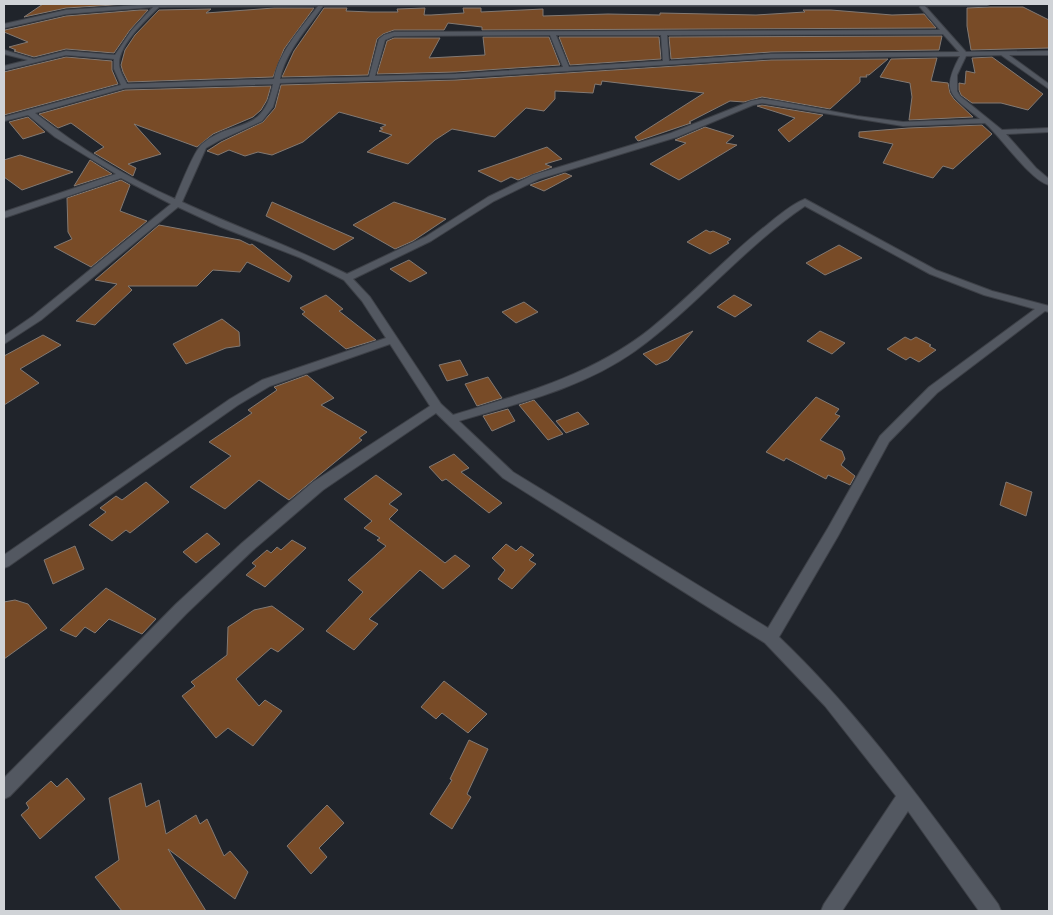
<svg xmlns="http://www.w3.org/2000/svg" width="1053" height="915" viewBox="0 0 1053 915" font-family="'Crimson Pro',serif">
<style>
.building{fill:#784b27;stroke:#827973}
.lines{fill:none;stroke-linecap:round;stroke-linejoin:round}
.minor-casing{stroke:#3d4047;stroke-width:2}
.minor{fill:#535861;fill-rule:evenodd}
</style>
<rect width="100%" height="100%" fill="#20242b"/>
<path class="building" d="M43,4H129L66,8L24,17Z
M990,7H1023L1049,20V48L971,50L967,26V8Z
M274,8H314L284,49L273,77L128,82L123,72L121,65L125,50L135,35L159,10L211,9L206,13Z
M324,8H347L346,11L371,12H398L397,9L425,8L424,15H431L464,13L463,8H481V12L543,9V16L608,14L660,15V13L756,15L805,12L803,10H831L892,15L924,14L936,28L482,30V27L448,23L444,30H394L383,34L377,39L368,75L282,77L294,51Z
M140,10H148L130,30L114,53L66,49L34,57L14,51L16,50L9,47L28,42L4,32L5,30L66,16Z
M942,36L939,50L771,52L671,59L669,37Z
M483,37H549L560,65L456,72L377,74L387,41L394,38H440L429,58L485,55Z
M559,37H659L661,59L570,65Z
M66,57L112,61V70L118,84L4,115V72Z
M992,57L1043,94L1028,110L1001,103H972L961,95L959,90V83L965,84L966,71L975,73L972,58Z
M937,58L931,81L948,83L950,93L954,99L973,117L909,120L912,97L910,83L880,77L891,59Z
M888,59L869,75H866L867,77H860V82L830,109L762,97L744,102L730,101L689,122L691,123L638,141L635,137L704,93L602,81L601,85L595,84L593,93L555,91V99L544,111L526,108L495,137L452,129L435,140L408,164L367,152L392,135L379,131L383,129L380,128L386,125L339,112L303,142L272,155L258,152L245,156L229,150L218,155L207,151L221,142L263,122L275,108L281,85L456,80L771,60Z
M271,86L267,100L261,110L253,117L213,134L197,147L134,124L161,154L128,164L136,168L133,176L94,153L104,147L71,123L58,128L39,114L125,90Z
M762,105L823,115L789,142L778,130L795,118L757,106Z
M28,117L45,132L23,139L9,122Z
M982,125L992,134L953,169L943,166L933,178L883,163L893,144L859,137V132L908,128Z
M705,127L734,136L726,143L737,145L679,180L650,164L686,143L675,140Z
M547,147L562,159L545,164L552,167L518,180L511,177L501,182L478,171Z
M20,155L73,172L22,190L4,177V160Z
M90,160L112,174L74,186Z
M565,173L572,176L544,191L530,185Z
M121,180L130,185L120,211L147,221L91,267L54,247L72,239L68,232L67,198Z
M272,202L354,238L334,250L266,216Z
M394,202L446,219L413,241L395,249L353,225Z
M159,225L240,240L250,245L252,244L292,276L289,282L247,262L240,272L213,270L197,286H128L132,290L95,325L76,321L117,284L95,280Z
M706,230L710,232L713,231L731,239L727,242L729,243L710,254L687,242Z
M839,245L862,258L825,275L806,263Z
M409,260L427,273L410,282L390,269Z
M326,295L343,309L339,311L376,340L346,349L302,314L305,312L300,308Z
M734,295L752,305L735,317L717,307Z
M524,302L538,312L516,323L502,312Z
M222,319L239,332L240,346L226,348L186,364L173,344Z
M693,331L668,360L656,365L643,354Z
M820,331L845,343L832,354L807,341Z
M43,335L61,345L20,369L39,383L4,405V356Z
M905,337L911,340L916,337L931,345L929,346L936,350L919,362L910,357L906,360L887,349Z
M460,360L468,375L447,381L439,365Z
M307,375L334,398L321,405L367,432L359,438L362,440L289,500L259,480L225,509L190,487L231,456L209,442L252,413L248,410L277,390L274,387Z
M488,377L502,398L477,406L465,384Z
M816,397L839,409L835,414L840,416L820,440L842,451L845,459L841,465L855,476L850,485L828,475L826,479L786,458L784,461L766,452Z
M534,400L563,434L548,440L519,405Z
M508,409L515,421L492,431L483,416Z
M578,412L589,424L566,433L556,421Z
M454,454L469,468L461,472L502,503L489,513L446,479L442,481L429,467Z
M376,475L402,494L389,504L398,510L389,519L445,563L455,555L470,566L443,589L420,570L369,619L378,624L354,650L326,631L363,592L348,580L386,546L377,540L380,538L364,528L372,521L344,499Z
M146,482L169,502L130,533L126,530L112,541L89,525L106,512L100,508L116,496L122,500Z
M1006,482L1032,492L1026,516L1000,505Z
M207,533L220,544L196,563L183,552Z
M292,540L306,548L265,587L246,575L256,566L252,563L267,550L271,553L277,547L281,550Z
M506,544L516,551L521,546L534,555L529,560L536,564L512,589L498,579L505,570L492,558Z
M75,546L84,569L53,584L44,560Z
M106,588L156,619L142,634L109,619L95,633L85,627L76,637L60,630Z
M15,600L28,604L47,628L4,659V602Z
M272,606L304,629L278,652L271,648L236,679L259,706L265,700L282,711L253,746L228,728L216,738L182,696L195,686L191,682L227,655L228,627L254,610Z
M444,681L487,714L468,733L442,713L436,719L421,707Z
M469,740L488,749L467,794L471,797L452,829L430,814L452,780L450,779Z
M67,778L85,799L40,839L21,815L29,808L26,803L51,781L57,787Z
M141,783L146,807L159,800L166,834L196,815L200,824L207,819L224,856L230,851L248,872L235,899L168,849L206,911H122L95,877L119,860L109,798Z
M327,805L344,823L319,848L327,857L311,874L287,846Z"/>
<g class="lines">
<g class="minor-casing">
<path id="minor" d="M152,4H990L987,6H925L966,52L1049,51V55H1009L1049,84V89L1001,55L966,56L957,75V91L960,96L1002,130L1049,128V132L1006,134L1036,168L1049,179V185C1030,180 1002,138 985,123L903,126L762,103L753,105L677,137L539,179L494,201L431,241L353,279L370,297L441,404L453,415C522,394 592,375 650,329C691,296 726,257 767,225C778,216 792,204 805,199L936,270L992,291L1049,306V312L1045,311L937,393L889,442L838,536L779,637C863,717 929,811 998,904L1001,911H979L908,811L842,911H821L824,904L896,796L825,706L765,643L503,478L436,413L323,490L252,551L186,614L10,796L4,799V778L176,604L242,543L313,482L430,406L390,344L270,386L238,405L9,566L4,568V555L230,399L262,380L386,338L362,301L344,280L301,258L221,227L178,207L41,320L4,344V336L33,316L171,204L121,178L4,218V212L116,174L55,137L28,115L4,121V117L121,85L114,69V59L66,55L4,70V66L28,60L4,54V50L34,59L66,51L115,55L131,31L153,7L66,14L4,28V24L66,10ZM318,6C301,28 279,52 274,79L127,84C124,78 120,72 119,65C118,45 146,20 159,7ZM323,6H919L940,30L394,32L384,35L379,39L369,77L280,79C286,51 307,29 323,6ZM943,34L959,52L771,54L669,61L667,35ZM550,35L563,67L456,74L375,76L385,40L394,36ZM556,35H661L663,61L569,67ZM960,56C940,93 951,95 980,119L903,122L857,116L777,101L762,99L751,101L671,133L533,175L488,197L425,237L347,274C293,247 236,227 182,202L206,148L220,140L262,121L273,107L280,83L456,78L771,58ZM273,84C264,136 232,118 202,144C194,151 180,187 175,199C125,177 77,146 35,113L125,88ZM805,206L930,274L984,295L1035,309L929,387L880,436L828,528L768,628L513,472L459,421C519,403 583,388 635,351C696,307 743,248 805,206Z"/>
</g>
<use href="#minor" class="minor"/>
</g>
<rect width="1053" height="915" fill="none" stroke="#d0d3d7" stroke-width="10"/>
</svg>
